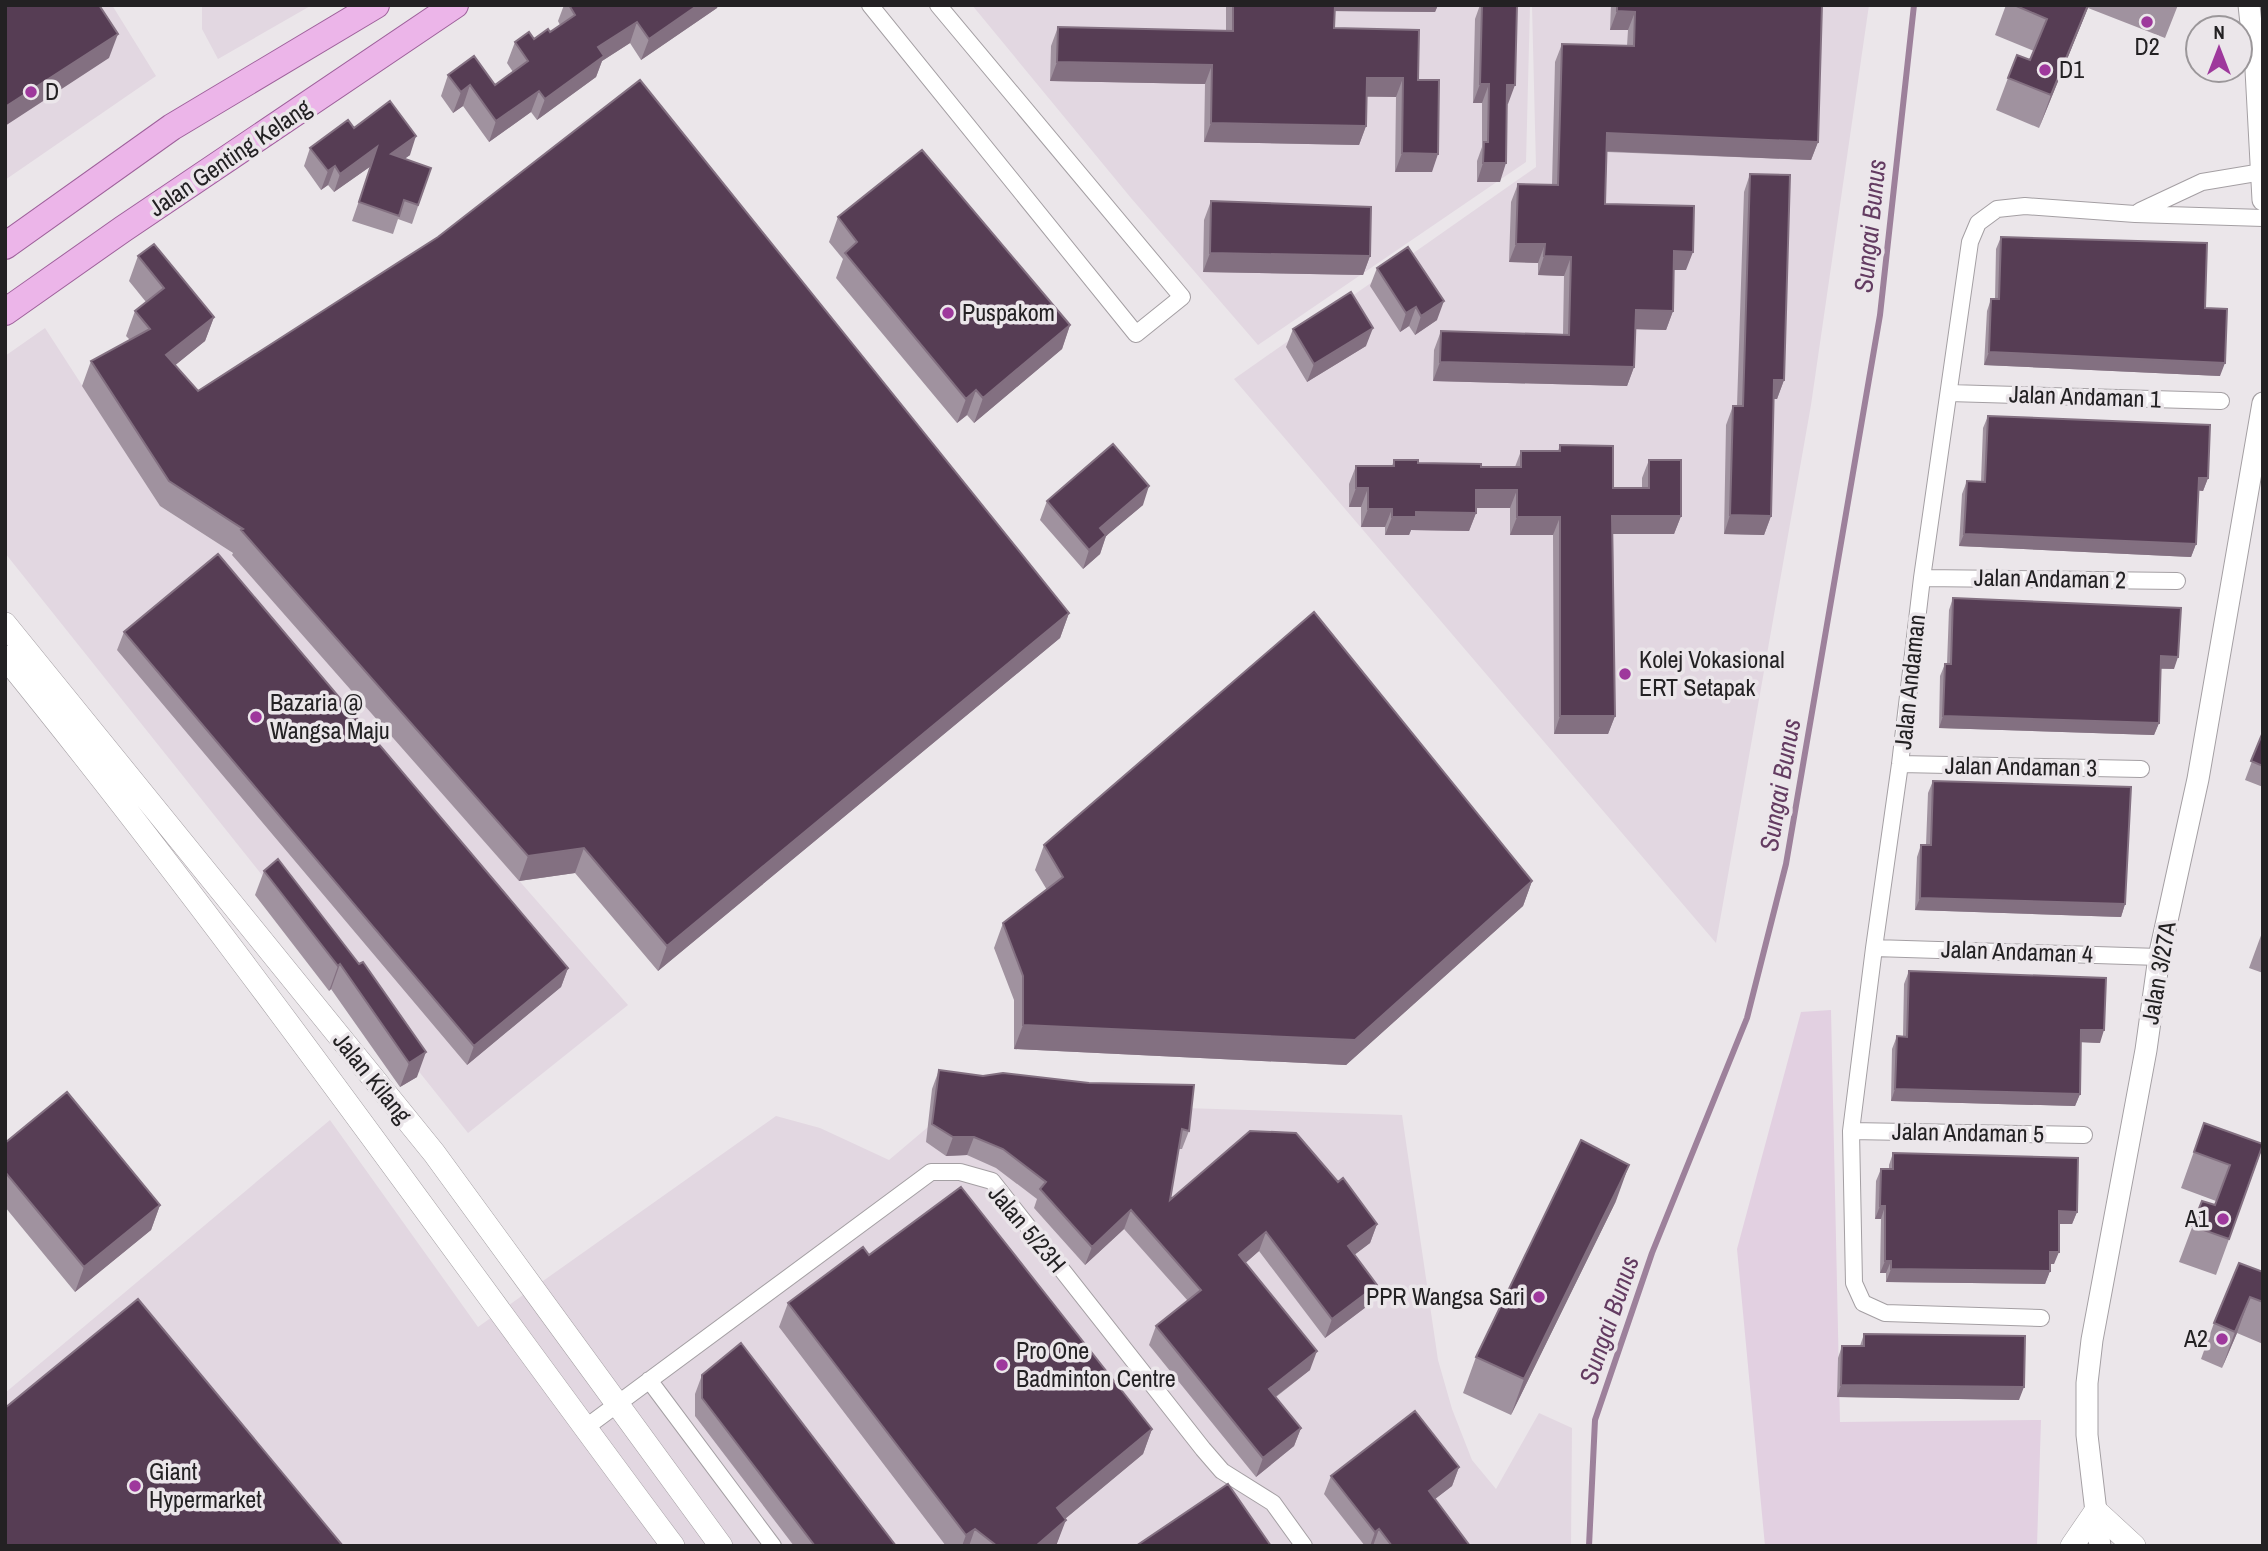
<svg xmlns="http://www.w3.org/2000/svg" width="2268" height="1551" viewBox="0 0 2268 1551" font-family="'Archivo Narrow',sans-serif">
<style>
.built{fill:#e2d7e1}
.green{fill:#e2d0e1}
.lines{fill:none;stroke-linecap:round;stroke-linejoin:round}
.stream{stroke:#9d819b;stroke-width:6}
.minor-casing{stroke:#a49fa3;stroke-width:18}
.tertiary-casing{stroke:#a49fa3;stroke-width:23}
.secondary-casing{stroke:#a49fa3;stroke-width:24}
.primary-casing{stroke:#9e619b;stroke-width:28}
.minor{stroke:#fff;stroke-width:16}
.tertiary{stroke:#fff;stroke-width:21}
.secondary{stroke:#fff;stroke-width:23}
.primary{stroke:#ecb5e9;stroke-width:26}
.wall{fill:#a0929f}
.shaded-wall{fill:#837081}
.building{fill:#563d54;stroke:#837081;stroke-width:2}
.poi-dot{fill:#9e389c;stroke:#ebe6ea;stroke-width:2.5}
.labels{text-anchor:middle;stroke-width:7;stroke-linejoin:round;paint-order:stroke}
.poi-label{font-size:24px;fill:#232123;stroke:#ebe6ea;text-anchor:start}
.street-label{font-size:24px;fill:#232123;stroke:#ebe6ea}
.water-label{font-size:26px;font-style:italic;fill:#633b61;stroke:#ebe6ea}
</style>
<rect width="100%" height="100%" fill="#ebe6ea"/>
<path class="built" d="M5,5H112L156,76L5,180Z
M202,5H312L218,59L202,29Z
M972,5H1530L1526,162L1258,345L1131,198Z
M1532,5H1869L1811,405L1716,943L1234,379L1536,167Z
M45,328L160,506L230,551L628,1005L468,1133L5,553V356Z
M932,1100L1402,1115L1438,1360L1452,1409L1472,1460L1496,1489L1539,1413L1572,1428L1571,1546H5V1393L330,1120L478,1327L776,1116L820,1128L889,1160L928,1127Z"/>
<path class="green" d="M1831,1010L1840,1422L2041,1420L2037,1546H1765L1737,1249L1801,1012Z"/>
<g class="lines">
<path class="stream" d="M1589,1546L1595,1420L1652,1253L1747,1018L1786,864L1880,315L1914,5"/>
<g class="minor-casing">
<path id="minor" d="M870,5L1136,334L1182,297L938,5
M2140,211L2202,182L2262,172
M1949,393L2221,401
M1922,578L2177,581
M1900,764L2141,769
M1874,948L2159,957
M1851,1131L2084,1135
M2041,1318L1885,1313L1863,1303L1854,1283L1851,1131L1874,948L1900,764L1922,578L1970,242L1978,223L1997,209L2025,206L2135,214L2263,218
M649,1380L773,1546
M585,1428L931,1172H960L992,1181L1203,1449L1222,1471L1273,1503L1304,1546"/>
</g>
<g class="tertiary-casing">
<path id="tertiary" d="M2249,5L2256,70L2263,200
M2100,1546L2087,1435V1383L2092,1340L2146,1050L2159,957L2198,779L2263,403"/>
</g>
<g class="secondary-casing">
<path id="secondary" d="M5,624L434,1153L721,1546
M5,657C239,945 451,1249 673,1546
M2072,1546L2096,1511L2134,1546"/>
</g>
<g class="primary-casing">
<path id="primary" d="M5,246L172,127L376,5
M5,312L123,229L455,5"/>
</g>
<use href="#minor" class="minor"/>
<use href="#tertiary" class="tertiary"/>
<use href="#secondary" class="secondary"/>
<use href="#primary" class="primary"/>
</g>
<path class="wall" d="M564,5H718L717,8L641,60L630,43L602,61L596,77L537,120L531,112L489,142L463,106L453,113L441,96L448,75L495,85L513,72L507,63L515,42L534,39L550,32L560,25L558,21Z
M1024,5H1438L1435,12L1334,11V28L1418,80L1432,172H1395L1396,97H1366V126L1359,145L1204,142L1205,84L1050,81L1051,46L1058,27L1226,31V7Z
M1480,5H1517L1500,182H1477V161L1482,147V103H1473L1475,19Z
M1611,5H1822L1818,142L1811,160L1607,152L1605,204L1686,270H1674L1673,311L1666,330L1635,329L1634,367L1627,386L1433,381L1434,350L1441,331L1563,334L1564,276L1538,275V263L1509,262L1511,202L1518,184L1552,185L1555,62L1562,44L1627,46L1628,30H1610Z
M2006,5H2178L2165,38L2088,8L2039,128L1996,110L2008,78L2030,60L2034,51L1995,35Z
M354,128L410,155L404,159L431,168L412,224L398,219L393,234L352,221L371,166L334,192L328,185L321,190L304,166L310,148Z
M1750,174L1784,380L1777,399H1774L1771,516L1764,535L1724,534L1726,425L1733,406H1737L1744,192Z
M1211,201L1370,256L1363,275L1203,272L1204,220Z
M838,217L1070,325L1062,349L974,423L967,415L957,423L836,278L843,259L829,242Z
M2001,237L2205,308L2220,376L1984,365L1987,311L1991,299H1995L1996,249Z
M138,256L214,317L205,341L175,365L198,391L1069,613L1060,638L658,971L575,873L519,881L232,555L233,553L160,506L82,386L91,361L130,340L126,336L135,311L146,302L129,281Z
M1377,268L1437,320L1415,335L1409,326L1400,332L1370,286Z
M1293,329L1366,346L1307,382L1286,347Z
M1988,416L2208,478L2203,491L2198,490L2196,544L2191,557L1959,546L1962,494L1967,481L1981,482L1983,428Z
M1560,445L1613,488H1642V478L1649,460L1681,516L1674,534H1613L1615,716L1608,734H1554L1553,535H1510V508H1476V513L1469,531L1411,530L1409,535H1385V527H1361V507H1349V484L1356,466H1392L1394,460L1418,463L1481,467H1515L1521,451H1558Z
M1047,501L1143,505L1106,536L1100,554L1083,569L1040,520Z
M1953,598L2174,669H2160L2159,723L2154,735L1939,728L1940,676L1945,664H1947L1949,610Z
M124,632L568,968L561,987L467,1065L117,650Z
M2263,732V787L2245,780Z
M1933,781L2125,904L2121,917L1915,910L1917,857L1921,845H1926L1928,793Z
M1044,845L1532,881L1523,906L1346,1065L1014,1049V1000L994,948L1003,923L1047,890L1035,870Z
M264,871L359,964L417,1077L400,1087L331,989L329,991L255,895Z
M2263,930V973L2249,968Z
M1909,971L2100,1043L2081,1042L2080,1094L2075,1106L1891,1101L1892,1049L1897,1036L1903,1037L1904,984Z
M939,1070L1189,1131L1182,1149H1179L1170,1200L1338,1182L1377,1224L1370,1243L1354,1255L1370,1304L1325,1338L1259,1251L1245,1263L1310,1370L1276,1397L1301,1428L1294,1446L1256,1477L1149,1345L1156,1326L1188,1301L1124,1229L1085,1265L1034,1208L1037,1199L996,1168L967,1155L946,1156L926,1142L932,1089Z
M2204,1123L2263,1146L2216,1275L2179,1262L2202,1201L2215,1205L2216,1201L2181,1188Z
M5,1143L160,1205L151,1230L75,1292L5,1207Z
M1893,1153L2077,1212L2072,1224H2059L2054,1264H2050V1271L2045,1284L1886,1282V1273H1880L1881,1219H1875L1876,1181L1881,1169H1889V1165Z
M1616,1201L1511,1415L1463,1393L1476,1357Z
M869,1255L1152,1429L1143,1454L1065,1519L1056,1546H946L779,1327L788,1303Z
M2263,1272V1344L2237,1333L2222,1368L2201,1359L2214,1323Z
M1864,1334L2019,1400L1837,1397L1838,1358L1842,1346H1860Z
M702,1375L896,1546H794L695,1416V1394Z
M1459,1467L1452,1486L1435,1499L1470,1546H1365L1324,1494L1331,1476Z"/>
<path class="shaded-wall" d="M698,5H718L717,8L641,60L649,39Z
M1024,5H1227L1226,7Z
M1330,5H1438L1435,12L1328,11Z
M2088,5H2089L2039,128L2051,95Z
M1617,11L1635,12L1628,30H1610Z
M637,22L630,43L602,61L596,77L537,120L545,99L598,47Z
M118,34L109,58L5,126V107Z
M1057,62L1212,65L1205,84L1050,81Z
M1367,78H1403L1396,97L1360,96Z
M1480,84H1489L1482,103H1473Z
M470,85L463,106L453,113L461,92Z
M1507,85H1515L1508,104H1501Z
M539,91L531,112L489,142L496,121Z
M1211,123L1366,126L1359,145L1204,142Z
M1607,133L1818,142L1811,160L1601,151Z
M416,136L410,155L385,173L391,154Z
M377,147L371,166L334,192L340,174Z
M1402,153L1438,154L1432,172H1395Z
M1483,163H1506L1500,182H1477Z
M335,166L328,185L321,190L328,171Z
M1516,244H1545L1538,263L1509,262Z
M1674,251L1693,252L1686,270H1668Z
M1210,253L1370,256L1363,275L1203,272Z
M1544,256L1571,257L1564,276L1538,275Z
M1444,301L1437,320L1415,335L1421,316Z
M1416,307L1409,326L1400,332L1406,313Z
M1636,310L1673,311L1666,330L1629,329Z
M214,317L205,341L157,380L166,355Z
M1070,325L1062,349L974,423L983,398Z
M1373,328L1366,346L1307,382L1314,364Z
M1989,352L2225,363L2220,376L1984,365Z
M1440,362L1634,367L1627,386L1433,381Z
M1774,380H1784L1777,399H1768Z
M976,390L967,415L957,423L966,399Z
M2199,478H2208L2203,491L2194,490Z
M1149,486L1143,505L1106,536L1100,554L1083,569L1089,550L1100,528Z
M1356,488H1368L1361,507H1349Z
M1476,490H1517L1510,508H1469Z
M1368,509H1392L1385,527H1361Z
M1416,512L1476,513L1469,531L1411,530L1409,535H1385L1392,517Z
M1730,515L1771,516L1764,535L1724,534Z
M1612,516H1681L1674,534H1606Z
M1517,517H1560L1553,535H1510Z
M1964,534L2196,544L2191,557L1959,546Z
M1069,613L1060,638L658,971L667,946Z
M2161,656L2178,657L2174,669L2156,668Z
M1560,716H1615L1608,734H1554Z
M1943,716L2159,723L2154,735L1939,728Z
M584,848L575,873L519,881L528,856Z
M1532,881L1523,906L1346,1065L1014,1049L1023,1025Z
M1920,898L2125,904L2121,917L1915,910Z
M340,964L331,989L329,991L338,966Z
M568,968L561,987L467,1065L474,1046Z
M2081,1030H2104L2100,1043L2077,1042Z
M426,1052L417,1077L400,1087L409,1063Z
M1895,1089L2080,1094L2075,1106L1891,1101Z
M953,1137H974L967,1155L946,1156Z
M1629,1165L1616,1201L1511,1415L1524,1379Z
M160,1205L151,1230L75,1292L84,1267Z
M1880,1206H1885L1881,1219H1875Z
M1131,1210L1124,1229L1085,1265L1092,1247Z
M2059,1211L2077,1212L2072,1224H2055Z
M1377,1224L1370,1243L1341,1265L1348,1246Z
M1266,1232L1259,1251L1233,1274L1239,1255Z
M2050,1252H2059L2054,1264H2045Z
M1885,1261H1891L1886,1273H1880Z
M1891,1269L2050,1271L2045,1284L1886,1282Z
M1377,1285L1370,1304L1325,1338L1332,1319Z
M2250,1297L2237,1333L2222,1368L2235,1332Z
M1317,1351L1310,1370L1262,1407L1269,1389Z
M1841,1385L2024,1387L2019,1400L1837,1397Z
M1301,1428L1294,1446L1256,1477L1263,1458Z
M1152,1429L1143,1454L1048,1533L1057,1508Z
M1459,1467L1452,1486L1422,1509L1429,1491Z
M1066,1520L1056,1546H1036Z
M975,1529L969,1546H962L966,1535Z
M1379,1529L1373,1546H1370L1375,1532Z"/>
<path class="building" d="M5,5H99L118,34L5,107Z
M569,5H698L649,39L637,22L598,47L604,56L545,99L539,91L496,121L470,85L461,92L448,75L474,56L495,85L528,61L515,42L529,32L534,39L548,29L550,32L575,15Z
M1233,5H1335L1334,28L1419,30L1418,80H1439L1438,154L1402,153L1403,78H1367L1366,126L1211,123L1212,65L1057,62L1058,27L1233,31Z
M1482,5H1517L1515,85H1507L1506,163H1483L1484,142H1488L1489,84H1480Z
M1617,5H1822L1818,142L1607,133L1605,204L1694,206L1693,252L1674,251L1673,311L1636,310L1634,367L1440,362L1441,331L1569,335L1571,257L1544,256L1545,244H1516L1518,184L1558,185L1562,44L1634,46L1635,12L1617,11Z
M2014,5H2088L2051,95L2008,78L2017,55L2030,60L2047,19Z
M640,80L1069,613L667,946L584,848L528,856L241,530L243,529L169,481L91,361L150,329L135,311L164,288L138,256L154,244L214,317L166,355L198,391L438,237Z
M390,101L416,136L391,154L431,168L418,205L404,200L399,216L359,202L377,147L340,174L335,166L328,171L310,148L348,120L354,128Z
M922,150L1070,325L983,398L976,390L966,399L845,253L857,242L838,217Z
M1750,174L1790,175L1784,380H1774L1771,516L1730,515L1733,406H1743Z
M1211,201L1371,207L1370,256L1210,253Z
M2001,237L2207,243L2205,308L2227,309L2225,363L1989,352L1991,299H1999Z
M1408,247L1444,301L1421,316L1416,307L1406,313L1377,268Z
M1351,292L1373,328L1314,364L1293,329Z
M1988,416L2210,425L2208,478H2199L2196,544L1964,534L1967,481L1985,482Z
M1113,444L1149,486L1100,528L1106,535L1089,550L1047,501Z
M1560,445L1613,446V488H1649V460H1681V516H1612L1615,716H1560V517H1517V490H1476V513L1416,512V517H1392V509H1368V488H1356V466H1394V460H1418V463L1481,464V467H1521V451H1560Z
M218,554L568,968L474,1046L124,632Z
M1953,598L2181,608L2178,657L2161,656L2159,723L1943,716L1945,664H1951Z
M1314,612L1532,881L1355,1040L1023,1025V976L1003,923L1063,877L1044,845Z
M2263,732V766L2251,761Z
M1933,781L2131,787L2125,904L1920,898L1921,845H1931Z
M278,859L359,964L363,962L426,1052L409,1063L340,964L338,966L264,871Z
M1909,971L2106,978L2104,1030H2081L2080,1094L1895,1089L1897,1036L1907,1037Z
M939,1070L983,1076L1003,1073L1089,1083L1194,1085L1189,1131L1182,1129L1170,1200L1250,1131L1296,1133L1338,1182L1343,1178L1377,1224L1348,1246L1377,1285L1332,1319L1266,1232L1239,1255L1317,1351L1269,1389L1301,1428L1263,1458L1156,1326L1201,1290L1131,1210L1092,1247L1040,1189L1046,1182L1003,1149L974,1137H953L932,1124Z
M67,1092L160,1205L84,1267L5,1172V1143Z
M2204,1123L2263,1144L2229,1239L2192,1226L2202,1201L2215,1205L2230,1165L2194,1152Z
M1581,1140L1629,1165L1524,1379L1476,1357Z
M1893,1153L2078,1158L2077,1212L2059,1211V1252H2050V1271L1891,1269V1261H1885V1206H1880L1881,1169H1893Z
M961,1187L1152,1429L1057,1508L1066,1520L1036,1546H997L975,1529L966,1535L788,1303L863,1247L869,1255Z
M2239,1263L2263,1272V1302L2250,1297L2235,1332L2214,1323Z
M138,1299L343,1546H5V1408Z
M1864,1334L2025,1336L2024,1387L1841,1385L1842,1346H1864Z
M741,1343L896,1546H815L702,1398V1375Z
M1415,1411L1459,1467L1429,1491L1470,1546H1392L1379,1529L1375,1532L1331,1476Z
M1228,1484L1271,1546H1136Z"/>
<g class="poi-dot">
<circle cx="2147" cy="22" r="7"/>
<circle cx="2045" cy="70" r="7"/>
<circle cx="31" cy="92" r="7"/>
<circle cx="948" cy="313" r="7"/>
<circle cx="1625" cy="674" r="7"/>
<circle cx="256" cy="717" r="7"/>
<circle cx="2223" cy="1219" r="7"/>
<circle cx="1539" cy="1297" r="7"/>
<circle cx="2222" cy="1339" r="7"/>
<circle cx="1002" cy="1365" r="7"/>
<circle cx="135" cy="1486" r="7"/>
</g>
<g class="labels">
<g class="poi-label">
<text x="2147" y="55" text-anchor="middle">D2</text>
<text x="2059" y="78">D1</text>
<text x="45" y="100">D</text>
<text x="962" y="321">Puspakom</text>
<text x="1639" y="668">Kolej Vokasional<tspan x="1639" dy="28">ERT Setapak</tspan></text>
<text x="270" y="711">Bazaria @<tspan x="270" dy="28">Wangsa Maju</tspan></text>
<text x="2209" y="1227" text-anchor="end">A1</text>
<text x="1525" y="1305" text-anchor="end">PPR Wangsa Sari</text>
<text x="2208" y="1347" text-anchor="end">A2</text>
<text x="1016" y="1359">Pro One<tspan x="1016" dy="28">Badminton Centre</tspan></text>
<text x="149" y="1480">Giant<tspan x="149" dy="28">Hypermarket</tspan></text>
</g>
<g class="street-label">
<text transform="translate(230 158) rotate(-34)" y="8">Jalan Genting Kelang</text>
<text transform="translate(2085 397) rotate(2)" y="8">Jalan Andaman 1</text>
<text transform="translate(2050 579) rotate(1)" y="8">Jalan Andaman 2</text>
<text transform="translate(1910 682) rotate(-84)" y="8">Jalan Andaman</text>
<text transform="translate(2021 767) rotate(1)" y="8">Jalan Andaman 3</text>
<text transform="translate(2017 952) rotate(2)" y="8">Jalan Andaman 4</text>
<text transform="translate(2159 973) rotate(-80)" y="8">Jalan 3/27A</text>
<text transform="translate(372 1078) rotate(51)" y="8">Jalan Kilang</text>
<text transform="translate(1968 1133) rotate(1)" y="8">Jalan Andaman 5</text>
<text transform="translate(1027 1229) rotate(50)" y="8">Jalan 5/23H</text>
</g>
<g class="water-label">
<text transform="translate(1870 226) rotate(-84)" y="9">Sungai Bunus</text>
<text transform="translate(1780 785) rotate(-80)" y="9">Sungai Bunus</text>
<text transform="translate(1609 1320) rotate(-71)" y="9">Sungai Bunus</text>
</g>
</g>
<rect width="2268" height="1551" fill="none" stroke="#232123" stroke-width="14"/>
<g transform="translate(2219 49)"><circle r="33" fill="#ebe6ea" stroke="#9b979a" stroke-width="2"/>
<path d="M0-5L12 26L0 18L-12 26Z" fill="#9e389c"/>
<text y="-10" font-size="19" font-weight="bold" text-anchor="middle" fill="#232123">N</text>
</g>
</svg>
